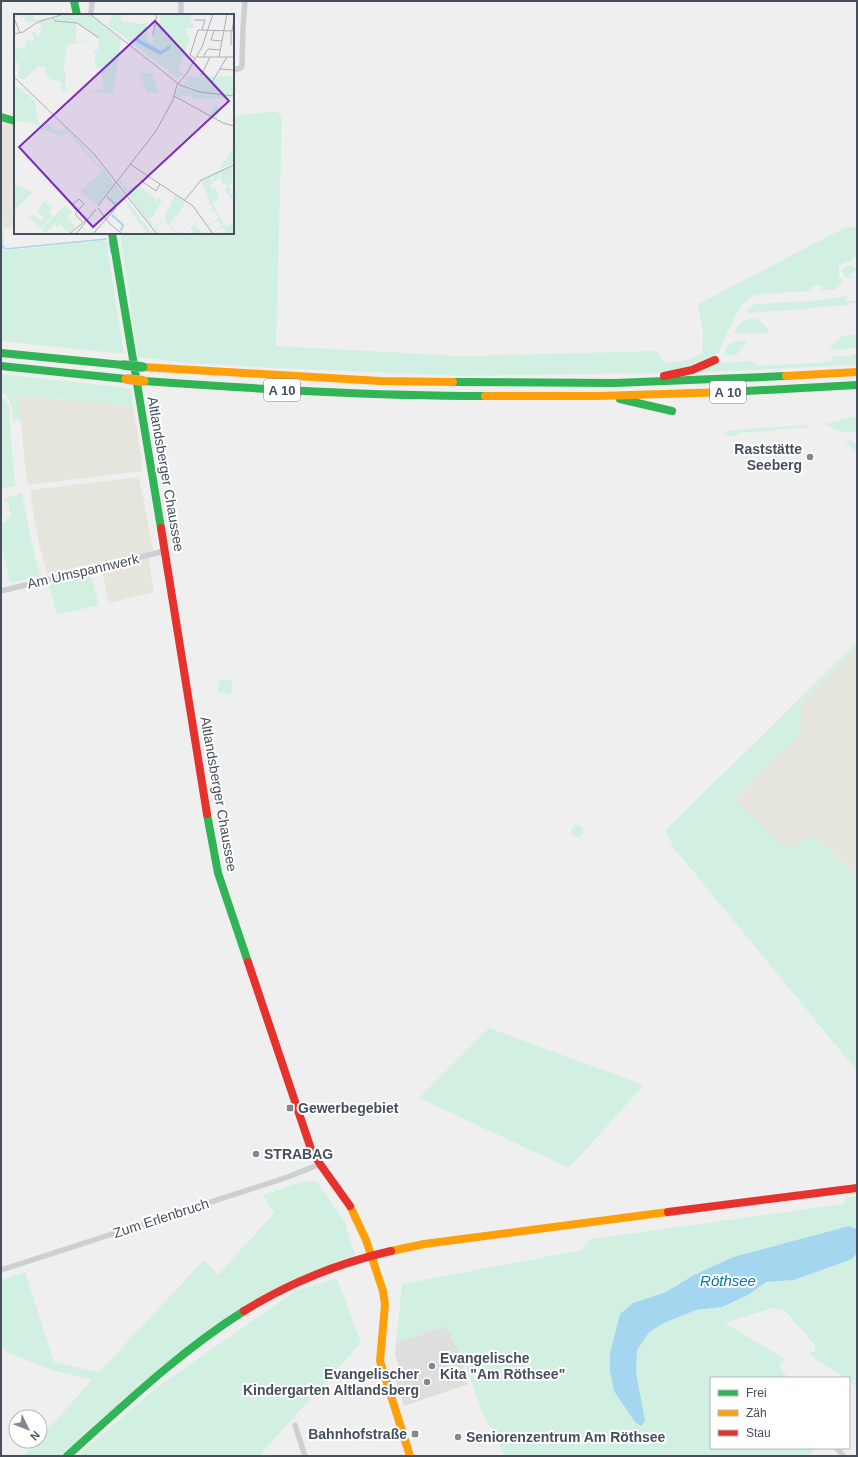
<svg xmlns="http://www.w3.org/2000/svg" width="858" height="1457" viewBox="0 0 858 1457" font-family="Helvetica,sans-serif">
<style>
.commercial{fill:#e5e4dd}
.education{fill:#dededf}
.green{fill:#d2f0e2}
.water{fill:#a5d6f0}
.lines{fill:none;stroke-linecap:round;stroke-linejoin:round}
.stream{stroke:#a5d6f0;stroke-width:1.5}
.street{stroke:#cdd0d3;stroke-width:5.5}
.fast{stroke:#30b455;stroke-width:8}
.slow{stroke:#ff9f0a;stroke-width:8}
.jam{stroke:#e5322d;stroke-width:8}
.fast-bridge-casing{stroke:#b4b7bf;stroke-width:10;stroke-linecap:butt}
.slow-bridge-casing{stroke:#b4b7bf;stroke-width:10;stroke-linecap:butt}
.fast-bridge{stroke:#30b455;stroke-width:9}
.slow-bridge{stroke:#ff9f0a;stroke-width:9}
.poi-dot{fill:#828790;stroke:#fff;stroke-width:1.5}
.labels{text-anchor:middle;stroke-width:4;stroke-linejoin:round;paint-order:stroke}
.shield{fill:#fff;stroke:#7e848e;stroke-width:1}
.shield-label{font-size:13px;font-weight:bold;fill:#464f5d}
.poi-label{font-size:14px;font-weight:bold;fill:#464f5d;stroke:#fff;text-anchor:start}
.street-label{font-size:14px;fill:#464f5d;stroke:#fff}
.water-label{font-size:15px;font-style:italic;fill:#0574b0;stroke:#fff}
.inset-river{fill:none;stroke:#a5d6f0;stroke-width:2}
.inset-road{fill:none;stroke:#acafb5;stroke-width:1}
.view{fill:#7b2cbf;fill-opacity:0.15;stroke:#7b2cbf;stroke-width:2}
.inset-edge{fill:none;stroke:#464f5d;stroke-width:2}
</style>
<rect width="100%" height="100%" fill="#f0efef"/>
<path class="commercial" d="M1,120L15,124V227L4,229L1,209Z
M18,396L133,406L142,461V471L28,485L25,465Z
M139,477L153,549L149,561L154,592L109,603L102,572L96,563L47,574L36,530L30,490Z
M857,642V879L817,837L807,836L796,846L783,847L733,798L798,736L790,709Z"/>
<path class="education" d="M446,1326L466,1365L463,1367L468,1384L404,1406L396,1381L399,1368L395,1354L396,1343Z"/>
<path class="green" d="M274,111L282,115L276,346L461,356L656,351L665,363L688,360L702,353L703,333L698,304L844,228L857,227L856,255L850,261L843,263L839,266V276L843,281L835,290H822L820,285H816L811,287V291L760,294L759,295C740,294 728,335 720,349C717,354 713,357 709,360L662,373L461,376L275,368L189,363L138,357L120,233H233V116Z
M1,209L4,229V251L106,240L124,354L1,341Z
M847,266H852L856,269L850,275L853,278H847L843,274V270Z
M849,295L845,299L846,301H857V305L853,302L850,305L808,308V309L747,313L746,311L750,307L756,304L825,300Z
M757,318L769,330L768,333L735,334C736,322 747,319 757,318Z
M845,335H857V347L847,349L831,350L830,349L839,338Z
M746,340L747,343L736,355H724C724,343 736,341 746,340Z
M857,353V365L690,373L717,363L752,361L758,366L827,362L828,360L832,362L834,360L831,357L850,356Z
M1,374L130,388L132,394L133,406L19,396L21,420L13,421L11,403L4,393L1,392Z
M1,397L4,398L9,406L15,486L1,488Z
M857,416V430C847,436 835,429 825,424Z
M804,425H808V426L806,428L779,429V430L738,433V435L728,436L725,434L724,431Z
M845,441C850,441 853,441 857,444V450L855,451Z
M22,492L29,530L40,576L10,583L1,546V523L7,522L6,518L11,517L8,503L4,502L3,499Z
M91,575L99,605L57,615L49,585Z
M857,642V647L806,698L801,710L800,720L801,729L797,734L798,736L733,798L783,847L796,846L807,836L817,837L857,879V1071L673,847L666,830Z
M222,679L232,681L233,683L231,693L229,694L219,692L218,690L220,681Z
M571 831a6 6 0 1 1 12 0a6 6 0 1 1-12 0Z
M489,1028L644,1085L569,1168L419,1098Z
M316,1181L344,1220L355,1255L311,1272L264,1294L153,1375L61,1456H23L37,1441H40V1438L92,1380L52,1370L6,1352L1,1344V1280L25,1272L54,1362L99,1372L204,1260L218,1275L274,1213L263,1195L301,1182Z
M857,1196V1229L849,1226L733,1257L694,1275L666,1292L633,1303L620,1314L610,1353L645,1421L636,1373L637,1350L648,1332L664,1323L696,1310L722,1307L748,1295L766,1282L794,1280L852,1259L857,1253V1387L849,1382V1378H844L809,1354L815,1350V1345L785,1311L773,1308L725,1323L785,1359L779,1366L788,1378H711V1448H816L808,1456H505L482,1413L466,1365L446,1326L396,1343L402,1284L582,1250L590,1239L843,1204L846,1197Z
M337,1278L361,1343L259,1456H77L157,1387L297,1290Z"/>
<path class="water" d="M849,1226L857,1229V1253L852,1259L794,1280L766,1282L748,1295L722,1307L696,1310L664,1323L649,1332L637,1350L636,1372L645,1421L641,1426L635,1422L614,1391L610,1371V1353L620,1314L633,1303L666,1292L694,1275L733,1257Z"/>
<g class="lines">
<path class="stream" d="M1,236L2,246L6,249L106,239
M109,242L111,253"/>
<path class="street" d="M181,1V15
M91,15L92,1
M233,70L241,68L242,65L243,29L245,1
M1,591L165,551
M1,1270L288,1177L320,1164
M295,1425L305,1456
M837,1448L843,1456"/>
<path class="fast" d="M74,1L77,15
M1,117L15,121
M112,233L161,528
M1,353L123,365
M1,366L126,379
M144,381C258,389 371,396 485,396
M453,382L615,383L786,376
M728,392L857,385
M620,399L672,411
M207,814L218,873L248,962
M67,1456C124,1405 179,1352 244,1311"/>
<path class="slow" d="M143,367L380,381L453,382
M786,376L857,372
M485,396H599L728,392
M350,1206L366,1240L383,1291L385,1305L380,1361L410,1456
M391,1251L424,1244L668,1212"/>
<path class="jam" d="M664,376L692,370L715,360
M161,528L207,814
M248,962L311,1149L320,1164L350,1206
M668,1212L857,1188
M244,1311C289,1283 339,1263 391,1251"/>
<g class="fast-bridge-casing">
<path id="fast-bridge" d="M123,365L143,367"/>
</g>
<g class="slow-bridge-casing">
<path id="slow-bridge" d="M126,379L144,381"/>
</g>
<use href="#fast-bridge" class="fast-bridge"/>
<use href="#slow-bridge" class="slow-bridge"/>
</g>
<g class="poi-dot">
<circle cx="810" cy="457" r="4"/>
<rect x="286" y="1104" width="8" height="8" rx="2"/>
<circle cx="256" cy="1154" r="4"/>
<circle cx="432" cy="1366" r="4"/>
<circle cx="427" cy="1382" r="4"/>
<rect x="411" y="1430" width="8" height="8" rx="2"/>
<circle cx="458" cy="1437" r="4"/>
</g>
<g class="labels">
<g class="shield">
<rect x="264" y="379" width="36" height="22" rx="3"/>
<rect x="710" y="381" width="36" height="22" rx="3"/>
</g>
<g class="shield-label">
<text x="282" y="395">A 10</text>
<text x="728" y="397">A 10</text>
</g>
<g class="poi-label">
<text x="802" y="454" text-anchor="end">Raststätte<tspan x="802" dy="16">Seeberg</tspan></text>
<text x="298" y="1113">Gewerbegebiet</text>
<text x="264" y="1159">STRABAG</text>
<text x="440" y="1363">Evangelische<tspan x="440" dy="16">Kita "Am Röthsee"</tspan></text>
<text x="419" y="1379" text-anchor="end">Evangelischer<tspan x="419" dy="16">Kindergarten Altlandsberg</tspan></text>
<text x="407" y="1439" text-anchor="end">Bahnhofstraße</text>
<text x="466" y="1442">Seniorenzentrum Am Röthsee</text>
</g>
<g class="street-label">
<text transform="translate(166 474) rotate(80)" y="5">Altlandsberger Chaussee</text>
<text transform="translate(83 571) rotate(-13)" y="5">Am Umspannwerk</text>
<text transform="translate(219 794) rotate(80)" y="5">Altlandsberger Chaussee</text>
<text transform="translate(161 1218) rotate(-18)" y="5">Zum Erlenbruch</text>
</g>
<g class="water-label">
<text x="728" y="1286">Röthsee</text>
</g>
</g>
<g transform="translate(14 14)">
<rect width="220" height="220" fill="#f0efef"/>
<path d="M5,0H21L20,6L37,4L22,8H12L11,2L6,3ZM52,0H75L107,26L99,79L48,77L47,68L38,66L31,59V53L25,52L9,66L4,63L6,50L0,47V35L6,33L9,36L15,23L16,27H19L20,23L16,15L24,22L28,18L25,15L28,12L23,9L37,5L41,8L62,10V29L68,27L70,15L69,28L53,31L49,57H52L51,74L54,77L74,78L90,75L87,55L81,53V39L72,29V18L73,29L79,36H84L85,25L65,10L42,7L41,4ZM99,0H107L108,7L129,10L133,8V26L139,30L138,22L142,11H145L146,0L176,1L180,14H173V23L177,22L164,56L170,60L164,64L94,11ZM120,28H130L147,37L156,30V35L146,41ZM125,59H139L145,79L133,78ZM220,62V81L195,78L169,71L173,63ZM1,71L21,87L24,108L28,112L34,110L42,117L52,116L22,86L66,129L101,170L84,191L66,177L88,157L53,118L47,122L27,115L21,109L0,107V101L8,95L0,99ZM166,71L174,75L220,82V84L200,85L205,95L203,104L196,100L202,90L199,85H179V82H169L168,85L162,81ZM220,132L218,150L203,156L205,155ZM218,153V170L215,172L220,188L210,176L213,173L211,169L208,170L207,167L206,157ZM205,158V165L199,168L200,162L196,164L199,168L196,171L198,176L201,174L205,185L198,188L212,213L220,209V220H207L211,217L209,213L199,218L208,211L204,207L194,212L193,210L205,205L201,198L196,195L199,193L197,189L187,194L190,191L189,188L191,191L190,192L196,188L187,167ZM106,166L115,177L123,170L143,186L142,189L145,184L149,185L136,206L141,213L147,206L148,207L142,213L147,220L130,202L104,167ZM0,170L19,178L0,197ZM102,171L126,204L139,220H135L124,208L110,185L91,204L102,191L93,183ZM161,181L172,188L150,219L154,212L150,204ZM30,187L38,194L35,197L39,202L34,207L23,197ZM51,191L58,198L53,203L61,213L55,219L46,210L44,213L40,210L32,219L28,215ZM182,198L183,199L173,212L177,214L186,203L181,212L188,219L177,220L179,217L173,212L167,218L172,211L164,204L158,213L164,220L156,214L164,204L173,211ZM17,200L27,207L30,204L34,207L27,214L14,203Z" fill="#d2f0e2" fill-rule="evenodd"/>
<path d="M123,24L147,37L157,30L156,35L146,41L120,27L119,25Z" fill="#a5d6f0"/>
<path class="inset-river" d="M93,183L102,191L97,198M98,201L109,211L107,217"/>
<path class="inset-road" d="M76,0L166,71L186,78L220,82M0,4L6,19M39,4L41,7L63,9L85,24M180,6H191L188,16M200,17L197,26L208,27M218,17L220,4M0,20L9,18L24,8L50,0M139,21L143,0M217,31V17M183,43H220M189,43L194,35L207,36M205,43L213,0M182,45L176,41L184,16L220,17M206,55L220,56M187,62L196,43M0,63L80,140L143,220M198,68L213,43M160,82L209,109L220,112M220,147V171M116,150L179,192L199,220M134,161L129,168L142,177L146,170M171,186L187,166L220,151M84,192L142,117L159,86L163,71L173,59L188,33L199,0M84,194L95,209L108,220M63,197L58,191L65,185L70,190L61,200L68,208M55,220L76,203M62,220L82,195M79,220L102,194"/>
<path class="view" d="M141,7L215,87L79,213L5,133Z"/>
<rect width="220" height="220" class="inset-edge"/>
</g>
<rect width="858" height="1457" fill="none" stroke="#464f5d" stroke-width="4"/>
<rect x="710" y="1377" width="140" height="72" fill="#ffffff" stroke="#b5b9be"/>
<rect x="718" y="1390" width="20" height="6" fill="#30b455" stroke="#b5b9be"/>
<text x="746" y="1397" font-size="12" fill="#464f5d">Frei</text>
<rect x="718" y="1410" width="20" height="6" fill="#ff9f0a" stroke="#b5b9be"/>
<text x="746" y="1417" font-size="12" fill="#464f5d">Zäh</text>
<rect x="718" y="1430" width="20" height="6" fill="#e5322d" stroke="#b5b9be"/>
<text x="746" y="1437" font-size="12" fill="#464f5d">Stau</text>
<g transform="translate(28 1429) rotate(133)"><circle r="19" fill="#ffffff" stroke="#b5b9be"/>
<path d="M0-3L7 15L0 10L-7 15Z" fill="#828790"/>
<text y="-6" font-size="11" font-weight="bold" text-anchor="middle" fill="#464f5d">N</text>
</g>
</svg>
